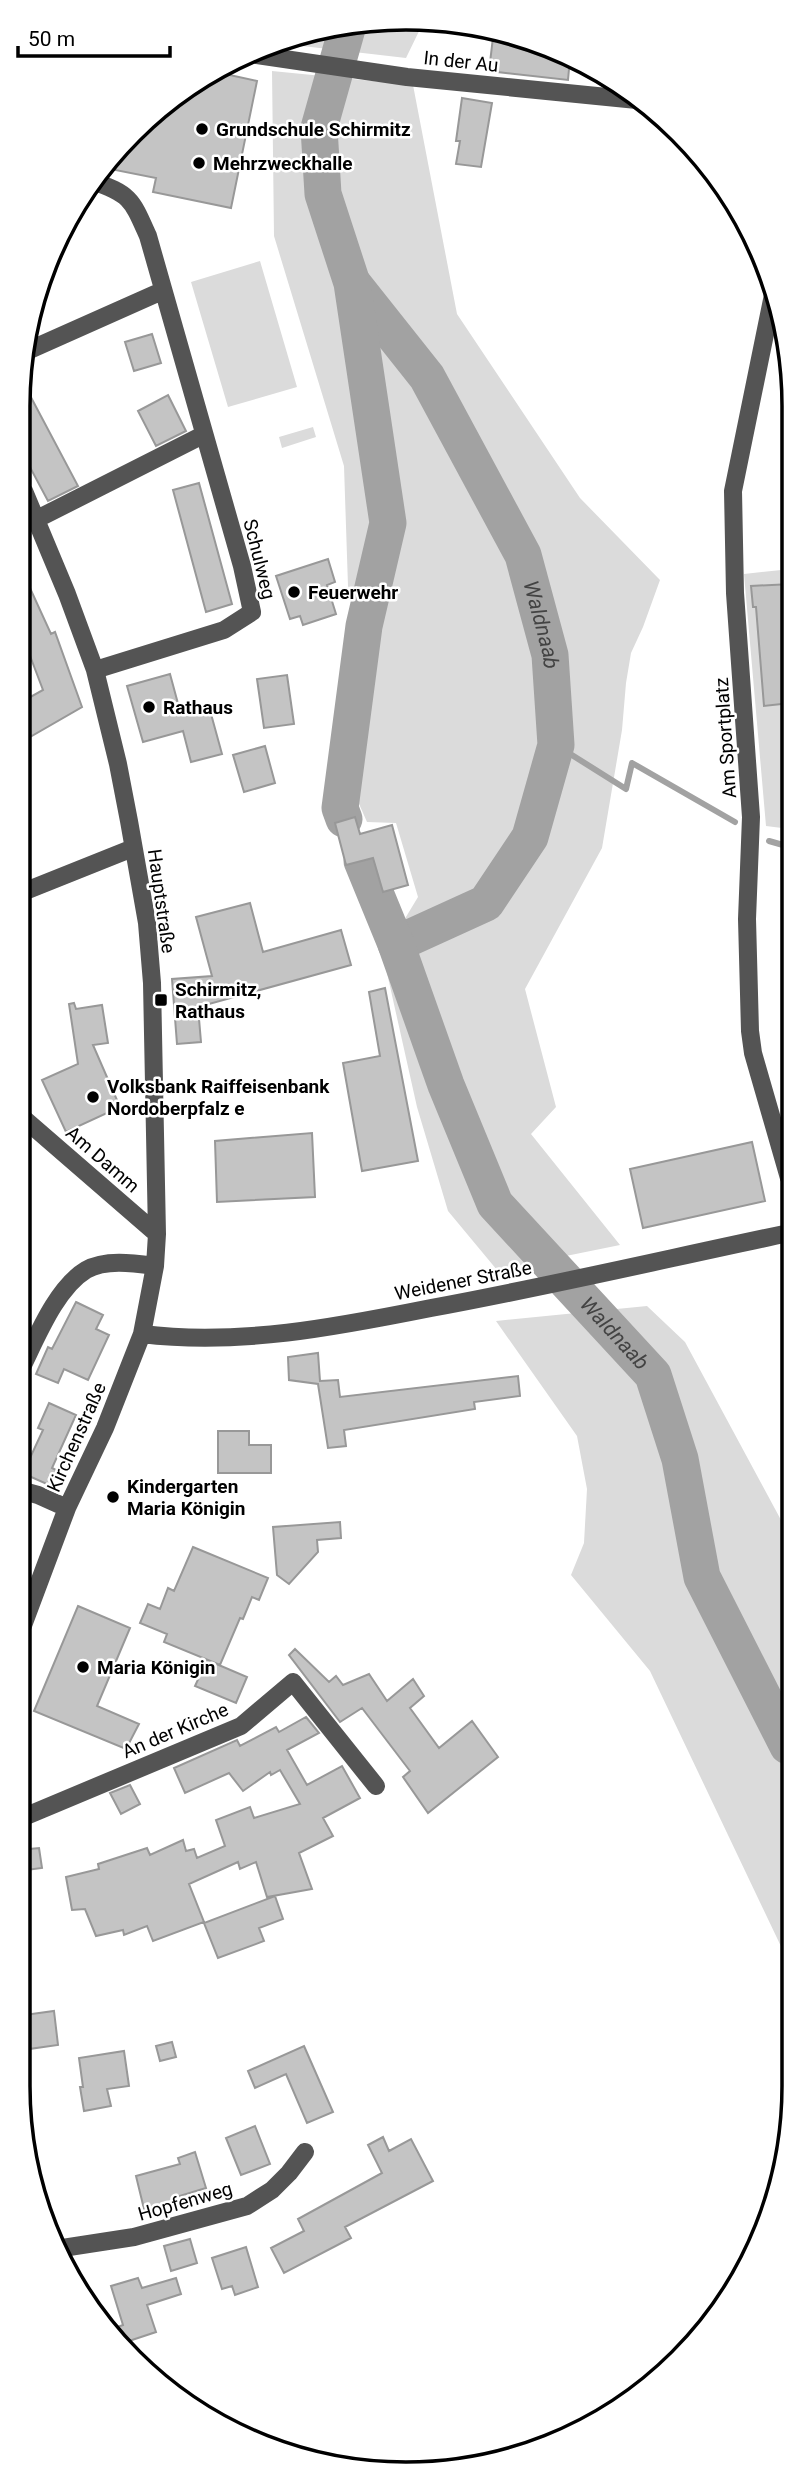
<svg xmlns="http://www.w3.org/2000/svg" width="812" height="2492" viewBox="0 0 812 2492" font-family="Roboto,sans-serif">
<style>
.green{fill:#dbdbdb}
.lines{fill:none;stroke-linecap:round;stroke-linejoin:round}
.stream{stroke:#a2a2a2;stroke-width:6}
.river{stroke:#a2a2a2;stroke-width:37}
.building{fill:#c4c4c4;stroke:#989898;stroke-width:2}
.minor{stroke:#545454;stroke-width:18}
.poi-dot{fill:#000;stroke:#fff;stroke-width:2.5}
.labels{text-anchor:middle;stroke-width:5;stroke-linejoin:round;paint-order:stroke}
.street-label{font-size:19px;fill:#000;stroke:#fff}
.poi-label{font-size:19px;font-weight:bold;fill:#000;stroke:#fff;text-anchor:start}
.water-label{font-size:21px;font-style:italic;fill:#434343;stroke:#fff}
.rim{fill:none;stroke:#000;stroke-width:3.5}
</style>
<rect width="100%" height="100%" fill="#fff"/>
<path class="green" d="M331,25H422L406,58L285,44Z
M272,71L413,85L457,314L580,498L660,580L643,627L631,653L626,683L622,730L602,848L525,989L556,1107L531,1134L620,1245L497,1270L448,1211L417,1107L383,955L418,897L396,823L367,822L356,797L378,652L348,586L344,466L274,236Z
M260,261L297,387L228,407L191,282Z
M313,427L316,437L282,448L279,437Z
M791,569L790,829L766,826L744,574Z
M647,1306L685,1342L788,1533L787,1959L650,1671L571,1575L584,1543L587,1489L577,1436L496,1321Z"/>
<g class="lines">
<path class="stream" d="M556,745L626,789L632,763L735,822
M769,841L790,847"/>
<g class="river">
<path id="s1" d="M354,285L427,377L523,555L550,655L556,745L530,837L486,903L396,944"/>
<path d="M344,819L340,808L364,626L388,523L352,283L323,194L319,128L348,25"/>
<path id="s2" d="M362,861L396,944L446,1085L495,1204L653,1375L680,1459L702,1577L788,1746"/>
</g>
</g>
<path class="building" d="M494,29L570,58L568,80L489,71Z
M216,72L257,81L231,208L153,192L156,178L105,168L191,83Z
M462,98L492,103L481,167L456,164L460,141H456Z
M152,334L161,363L134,371L125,342Z
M25,386L78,486L48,501L24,456Z
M168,395L186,431L156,446L138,411Z
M199,483L232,604L206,612L173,490Z
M328,559L335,582L327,585L336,614L303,625L300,616L290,619L276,576Z
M24,575L51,634L55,632L82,707L23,741V701L43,690L24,640Z
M791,584L790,703L764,706L756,607H753L751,586Z
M170,674L180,711L208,703L222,754L191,762L183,731L143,742L127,686Z
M287,675L294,724L264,728L257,679Z
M265,746L275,783L244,792L233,755Z
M355,817L360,834L392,825L408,885L383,892L373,858L346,865L335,823Z
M250,903L263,952L341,930L351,965L198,1007L201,1042L177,1044L172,979L212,976L196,917Z
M385,988L418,1161L362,1171L343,1063L380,1056L369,992Z
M74,1003L76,1009L102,1005L108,1043L93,1045L120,1107L66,1132L42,1080L78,1064L69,1004Z
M312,1133L315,1197L217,1202L215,1141Z
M752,1142L765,1201L643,1228L630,1169Z
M76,1302L103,1315L96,1329L109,1335L88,1380L64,1369L58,1383L36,1374L48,1347L52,1349Z
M318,1353L320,1381L338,1380L340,1397L518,1376L520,1396L474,1402L475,1409L344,1430L346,1446L328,1448L318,1384L289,1380L288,1357Z
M49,1403L76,1415L52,1468L56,1470L49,1485L20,1472V1454L30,1458L43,1430L38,1428Z
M218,1431H249V1445H271V1473H218Z
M340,1522L341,1538L317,1540L318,1552L289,1584L277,1575L273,1527Z
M193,1547L268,1578L259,1600L252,1597L243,1619L240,1618L220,1665L164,1642L167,1634L140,1623L148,1604L160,1609L168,1588L174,1591Z
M78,1606L130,1628L97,1706L139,1724L126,1749L34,1711Z
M295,1649L329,1682L336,1676L343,1685L369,1674L387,1701L413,1679L424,1696L410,1708L439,1748L472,1721L498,1757L428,1813L403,1777L410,1771L362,1708L340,1722L289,1655Z
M207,1660L247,1677L236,1703L195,1686Z
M306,1717L319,1733L287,1750L307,1785L342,1766L360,1798L323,1818L333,1836L299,1853L312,1889L267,1897L256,1862L240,1869L238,1862L189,1884L204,1922L153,1941L147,1926L124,1935L123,1930L96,1936L85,1909L72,1910L66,1877L99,1869L98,1864L147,1848L150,1855L183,1840L186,1851L194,1849L197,1858L225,1846L216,1820L250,1807L254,1818L300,1804L280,1770L271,1775L270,1772L243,1791L229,1773L185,1793L174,1768L237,1740L240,1746L276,1727L279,1732Z
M130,1785L140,1804L121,1814L110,1793Z
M39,1848L42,1868L18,1871L19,1850Z
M275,1896L283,1919L259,1928L264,1941L218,1958L204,1923Z
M54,2011L58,2045L29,2049L24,2015Z
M172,2042L176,2057L160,2061L156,2046Z
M304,2046L333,2112L307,2123L286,2074L255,2088L248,2071Z
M124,2051L129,2086L107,2089L111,2106L84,2111L80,2087H83L79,2058Z
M255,2126L270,2164L241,2175L226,2138Z
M383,2137L389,2151L411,2139L433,2181L345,2227L351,2238L284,2273L271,2248L304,2231L298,2219L382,2173L368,2145Z
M195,2152L206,2188L180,2196L181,2199L144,2209L136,2176L180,2164L178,2158Z
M190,2239L197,2263L171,2271L164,2246Z
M246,2247L258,2287L235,2295L232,2286L222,2289L212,2258Z
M138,2278L142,2288L176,2278L181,2294L147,2305L156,2332L123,2343L117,2327L123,2325L111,2286Z"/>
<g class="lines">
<path class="minor" d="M257,55L407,77L637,100
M92,181C131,194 132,200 148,236L242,566L252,612L224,630L95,670
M773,295L733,491L735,593L751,817L747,919L750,1031L753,1053L789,1178
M25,352L162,291
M37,519L203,435
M23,892L133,848
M22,1117L157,1234
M142,1334C239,1346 336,1327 431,1308C551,1286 670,1258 789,1233
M21,1369C36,1339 56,1288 86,1270C105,1259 133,1263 155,1266
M20,1490L38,1495L67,1508
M19,1636L67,1508L105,1428L142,1334L155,1266L157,1234L152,983L147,923L129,821L118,764L95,670L67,594L24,491
M19,1819L241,1726L293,1682L376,1786
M56,2249L134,2237L247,2206L272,2190L289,2173L305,2152"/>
</g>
<g class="poi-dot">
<circle cx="202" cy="129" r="7"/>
<circle cx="199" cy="163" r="7"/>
<circle cx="294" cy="592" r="7"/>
<circle cx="149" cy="707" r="7"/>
<rect x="154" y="993" width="14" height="14" rx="3.5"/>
<circle cx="93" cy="1097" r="7"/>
<circle cx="113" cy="1497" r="7"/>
<circle cx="83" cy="1667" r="7"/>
</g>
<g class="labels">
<g class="street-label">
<text transform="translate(461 61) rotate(6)" y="7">In der Au</text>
<text transform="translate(260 559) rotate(76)" y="7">Schulweg</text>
<text transform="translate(725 738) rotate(-94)" y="7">Am Sportplatz</text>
<text transform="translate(162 901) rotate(82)" y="7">Hauptstraße</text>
<text transform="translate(103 1159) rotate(41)" y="7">Am Damm</text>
<text transform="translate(463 1280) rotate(-11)" y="7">Weidener Straße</text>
<text transform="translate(76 1437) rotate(-66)" y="7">Kirchenstraße</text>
<text transform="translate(175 1730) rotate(-23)" y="7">An der Kirche</text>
<text transform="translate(185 2201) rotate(-16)" y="7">Hopfenweg</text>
</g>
<g class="poi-label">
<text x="216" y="136">Grundschule Schirmitz</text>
<text x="213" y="170">Mehrzweckhalle</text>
<text x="308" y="599">Feuerwehr</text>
<text x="163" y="714">Rathaus</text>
<text x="175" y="996">Schirmitz,<tspan x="175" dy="22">Rathaus</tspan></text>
<text x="107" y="1093">Volksbank Raiffeisenbank<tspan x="107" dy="22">Nordoberpfalz e</tspan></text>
<text x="127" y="1493">Kindergarten<tspan x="127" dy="22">Maria Königin</tspan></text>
<text x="97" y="1674">Maria Königin</text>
</g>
<g class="water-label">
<text dy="7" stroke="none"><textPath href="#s1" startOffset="392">Waldnaab</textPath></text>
<text dy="7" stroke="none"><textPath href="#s2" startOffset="544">Waldnaab</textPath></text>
</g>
</g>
<path d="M0 0H812V2492H0ZM406 30H406A376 376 0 0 1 782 406V2086A376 376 0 0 1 406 2462H406A376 376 0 0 1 30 2086V406A376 376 0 0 1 406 30Z" fill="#fff" fill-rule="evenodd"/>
<path class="rim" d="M406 30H406A376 376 0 0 1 782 406V2086A376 376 0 0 1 406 2462H406A376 376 0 0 1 30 2086V406A376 376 0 0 1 406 30Z"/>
<path d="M18 46v10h152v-10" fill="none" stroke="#000000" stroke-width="3.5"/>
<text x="28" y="46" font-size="21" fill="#000000" stroke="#ffffff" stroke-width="5" paint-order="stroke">50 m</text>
</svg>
